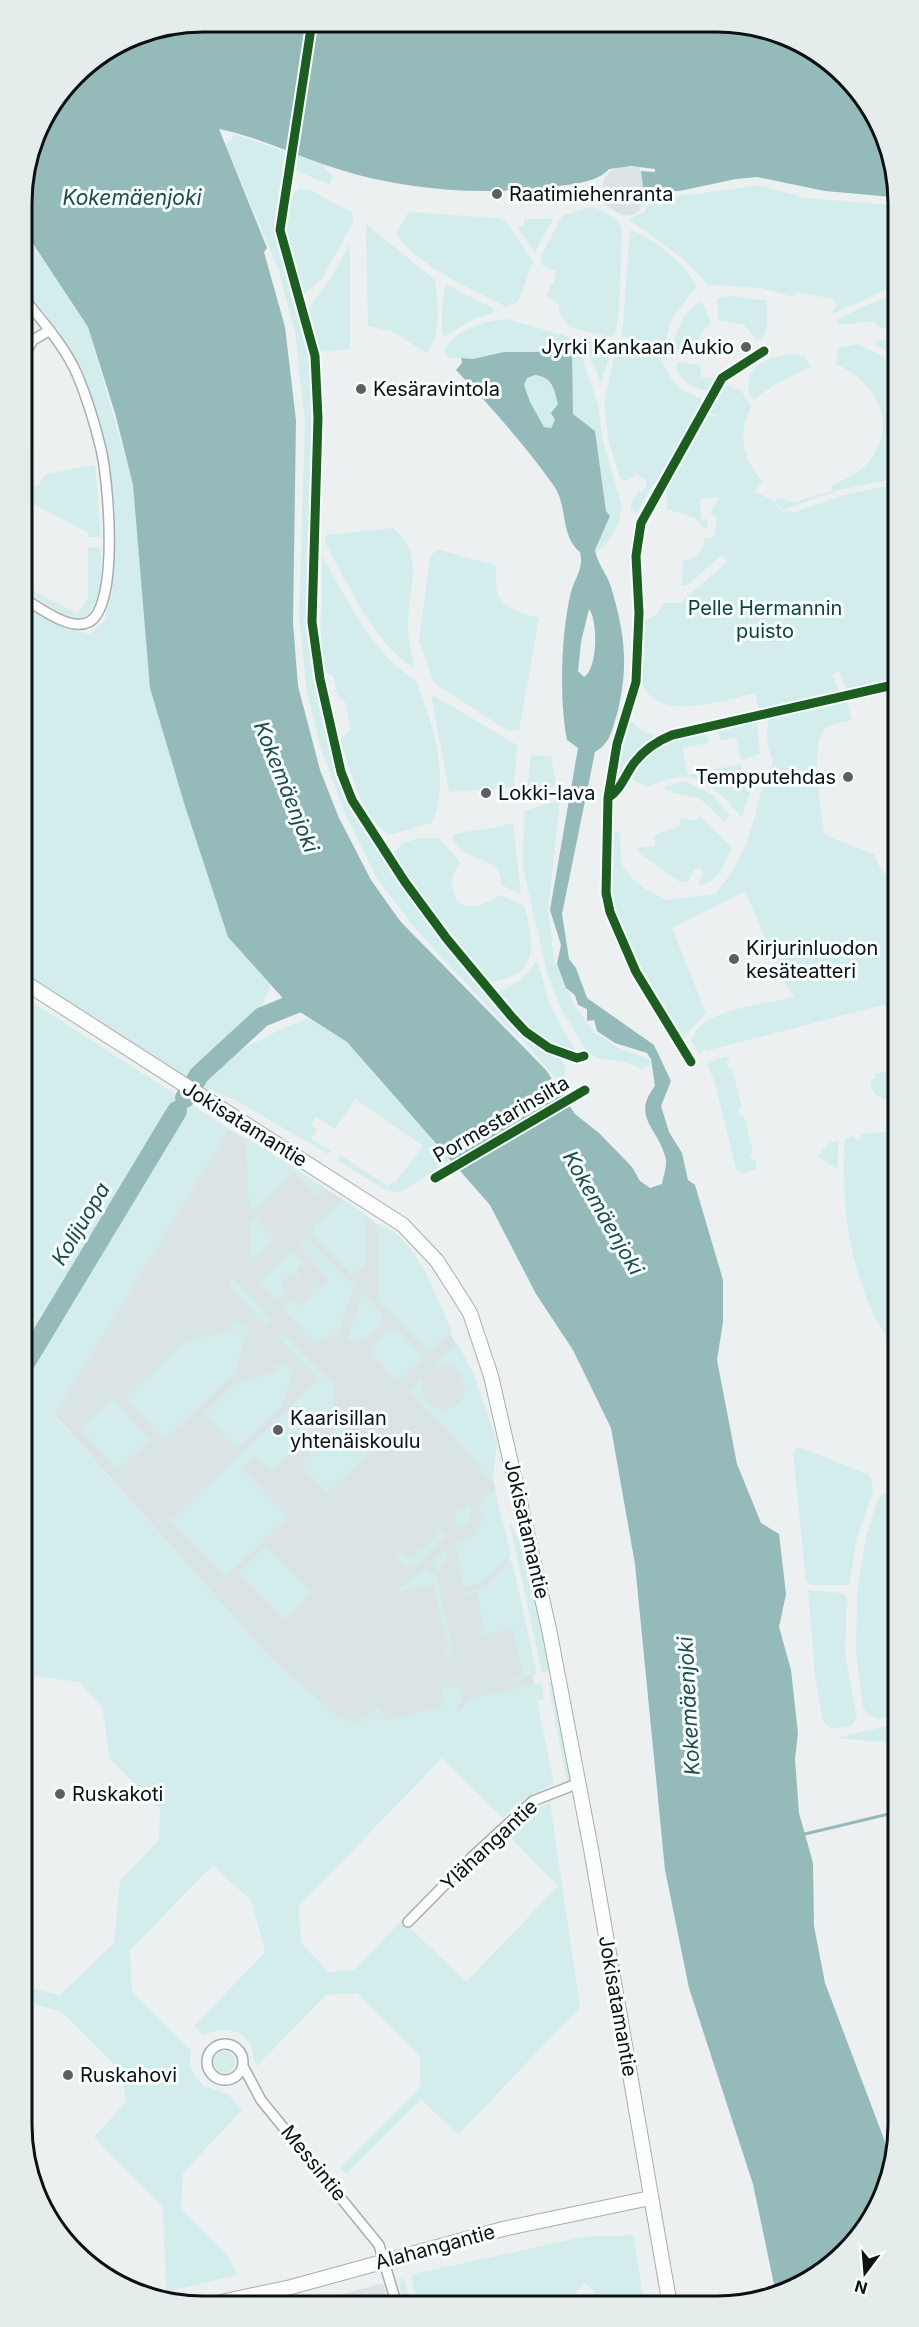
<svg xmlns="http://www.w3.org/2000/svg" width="919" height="2327" viewBox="0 0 919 2327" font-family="Inter,sans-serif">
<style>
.built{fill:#dae4e4}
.green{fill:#d3eded}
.water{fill:#95baba;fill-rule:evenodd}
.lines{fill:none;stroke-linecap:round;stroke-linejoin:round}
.stream{stroke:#95baba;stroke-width:3}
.river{stroke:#95baba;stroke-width:20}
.street-casing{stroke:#aaadad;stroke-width:12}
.secondary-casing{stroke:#aaadad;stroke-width:16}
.street{stroke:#fcfdfd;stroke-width:9}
.secondary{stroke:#fcfdfd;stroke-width:14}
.cycleway-casing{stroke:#f8ffff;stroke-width:13}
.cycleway{stroke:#1b5e20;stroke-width:9}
.poi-dot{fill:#5c5f5f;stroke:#f8ffff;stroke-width:2}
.labels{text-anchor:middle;stroke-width:6;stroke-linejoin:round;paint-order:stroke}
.poi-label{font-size:20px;fill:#0e1111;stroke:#f8ffff;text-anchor:start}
.park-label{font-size:20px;fill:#114142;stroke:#f8ffff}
.street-label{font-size:20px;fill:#0e1111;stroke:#f8ffff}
.water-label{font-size:21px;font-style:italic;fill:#1c4b4c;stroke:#f8ffff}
.rim{fill:none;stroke:#0e1111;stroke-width:3}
</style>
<rect width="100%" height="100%" fill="#ecf0f0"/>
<path class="built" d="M619,167H639L642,173L645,194L640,210L630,216L619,214L604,204L602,193L604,179L610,171Z
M229,1129L344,1200L391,1234L450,1333L473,1375L493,1446V1479L536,1693L370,1731L334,1714L269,1657L54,1414Z
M383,2283L388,2302H314Z"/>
<path class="green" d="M234,134L292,154L284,209L279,211C277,265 308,312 313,366C319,429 312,492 311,555C310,613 316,671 328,728C333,751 340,788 351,807C394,884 454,960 514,1024C522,1033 534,1042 544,1049C562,1060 571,1061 561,1085L524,1041L504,1024L412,925L376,877L344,811L321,749L307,694L299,616L305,424L295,333L278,268L225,144L232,140Z
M296,155L323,164L325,169L333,175L330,185L297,171Z
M757,185L806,198L892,205V287L834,313H830L837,306L833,299L798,292L793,297L762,288L708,285L685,260L628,219L644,212L653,197L697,194Z
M301,188L312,191L352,212L353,222L322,279L304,294C296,270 270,203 301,188Z
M591,207C602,209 618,218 622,229L619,313L615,334L611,337L569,327L560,314L558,304L547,296L551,284L554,283L556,271L543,266L540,258L562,216Z
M412,212L496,218L506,221L533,262L518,302L506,307C469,287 422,269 396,235L406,215Z
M524,219H553L535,252L519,230L518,226L524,225Z
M366,224L435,280C438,305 442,332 427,353L391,331L368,326Z
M22,228L88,327L133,485L151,688L228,937L271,985L262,1006L184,1077L24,973L23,606L68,629L90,634L105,620L112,586L108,462L83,370L60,332L22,286Z
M630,230C651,236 687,266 697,286L672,318L664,346L622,336Z
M350,244V349L319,352L309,308L330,279Z
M447,285L493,308V313L476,318L443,337C440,330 442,290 447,285Z
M892,294V327L881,328L874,321L840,325L835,320Z
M732,296L767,301V327L762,340H756L744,325L718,320L717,298Z
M699,302L703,304L711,322L700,335L696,356L678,352L674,342C678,327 684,311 699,302Z
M507,319L570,337L577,343L598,405L603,441L622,506L618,525L604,546L595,552L610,516L606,511L595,431L573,414L572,349L514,354L503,352L473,359L448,358L445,351C449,331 489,320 507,319Z
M892,339V354L875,344L877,341Z
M585,340L612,347L601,383L584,342Z
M858,344L892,361L893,479L839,490L782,510L775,502L777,498L793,502L832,491V485C845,479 861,473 870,460C900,422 874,379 835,364L839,348Z
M623,346L660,356C672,382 674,389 703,399L659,482L653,484L637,513L631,510V502L639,491L641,492L647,485V481L637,474L626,481L620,478L609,443L604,404L615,352Z
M792,354L806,357L811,367L774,385L754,400L749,395C744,365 766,357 792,354Z
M677,362L700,365L701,377L715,378L707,391C693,388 686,383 676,372Z
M535,375C558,378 564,411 551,428L544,427L530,402L524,385L527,378Z
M724,385L741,390L751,407C737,434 743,460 763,482L754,491L772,500L781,511H790L792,513L847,494L893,485V681L846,690L839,671L832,675L840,692L838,694L761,710L758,708L755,693C725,700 647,727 641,675C638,658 642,637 642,620C653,619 659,613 664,603H680L727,562L722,555L686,586L682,585L683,561C697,558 702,552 705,538L714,537L717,517L710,513L720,497L700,499L701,520L708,521L707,528H703L695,518L667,509L666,484L705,414L722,418L710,413L708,409L720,387Z
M95,465L101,537H88V533L30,502L22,514V479L37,487L46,474Z
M393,528C425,555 409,586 408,621C407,636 412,653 414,668C371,641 349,584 324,541L327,535Z
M88,547L101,548C101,573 105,598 85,617C64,621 40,599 23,588V586L78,614L88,597Z
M437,549L497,566C491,605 507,608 539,618L519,731L507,730L434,683L419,640L430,557Z
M322,556C349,601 370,653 416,680C433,726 451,776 432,823L389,835C360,814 351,772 340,739L351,729L345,702L337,695L334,677L326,673L321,647Z
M431,694L517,745L514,788L449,792Z
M847,702L852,720C845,722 831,723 826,728C808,745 822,809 824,833L834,839L874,854L879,866L888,877L894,876V1002L706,1051L705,1048L701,1053L697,1051L691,1041C700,1007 767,1006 795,996L788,988L745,892L672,928L706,1013L682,1039L617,926L610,860L613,833L620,831L621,863L632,878L646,890L668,900L715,894C747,856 752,829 763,782L768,783L773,760C767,749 765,729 770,717Z
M630,720L644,732L660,737L636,757L616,780H613Z
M752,721L757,723L760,754L741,760L736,737L721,741L718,732L722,727Z
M703,731L709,739L707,743L682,748L688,775L741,764L744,778L754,779L742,817C735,812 730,803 723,797C696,772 678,773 647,787L632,779L631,773C653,744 669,739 703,731Z
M531,755L551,756L556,785L526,801Z
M684,781L713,795L730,816L724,821L699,798L673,793L672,790L666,791L664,787Z
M560,800L548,910L554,959L574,1005L593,1031L616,1047L649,1059L651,1065L640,1069C623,1057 602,1064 587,1052L559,1005L547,972L523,868L524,811Z
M700,816L732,847C726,862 717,886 698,885L703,874L700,869L694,870L688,882H680L639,853L638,847L655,846L654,835L680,826V818L694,821Z
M513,823L521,894L501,885C505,852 456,865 453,835C474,829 492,829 513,823Z
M419,838H439L461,863C449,876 450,886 457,902C474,911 484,904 500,895L524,906C535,944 540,975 490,982L412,883L394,854L401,844Z
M537,960L550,1005L577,1054C544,1042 518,1022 498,993L522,979Z
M24,997L229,1129L54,1415L269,1657L334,1714L357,1725L378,1707L387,1720L441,1707L444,1698L440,1686L449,1688L459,1686L462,1699L456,1711L462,1710L468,1699L541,1683L544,1699L537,1701L554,1783L516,1804L503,1818L442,1758L299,1906L301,1943L329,1972L354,1970L402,1920L466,1982L558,1886L506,1833L530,1812L550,1803L580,2007L458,2135L421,2099L346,2174L340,2167L420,2087V2056L357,1993L326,1995L257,2066C253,2060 254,2054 251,2047C244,2028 219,2026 204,2036L194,2026L265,1952L252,1902L213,1865L130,1950L132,1991L191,2050L190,2065L195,2076L204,2086L228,2094L242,2110L183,2173L181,2208L228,2255L237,2275L166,2292L163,2207L94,2137L126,2102L121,2071L62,2012L27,2002V1987L60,1995L114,1943L120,1880L159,1840L160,1809L110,1759L102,1706L79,1682L26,1675Z
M308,1018L347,1042L450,1160L403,1191L394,1192L385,1190L337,1160L340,1155L388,1186L391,1182L394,1184L423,1146L355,1099L335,1129L316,1117L311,1126L317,1130L311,1139L331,1151L328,1154L235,1100L198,1086C229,1052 267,1035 308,1018Z
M725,1057L730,1058L727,1063L728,1068L732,1069L742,1107L738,1110L740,1115L744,1116L753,1152L750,1155V1159L755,1160L757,1169L743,1173L736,1169L715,1083L707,1064L710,1061Z
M886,1072H895V1100C880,1099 873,1097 870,1081L876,1078L875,1073Z
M895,1131V1349C852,1293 839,1207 845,1138L853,1136L856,1140L860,1139L861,1134Z
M246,1137L324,1187L319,1196L294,1171L254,1210L249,1205Z
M839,1140L837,1169L817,1156L831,1142Z
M344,1200L365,1214L366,1260L364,1266L351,1274L313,1235V1227Z
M251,1219H256L274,1238L254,1258L251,1257Z
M380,1224C420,1242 434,1294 452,1331L429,1352L379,1301L377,1226Z
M305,1237L355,1285L338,1333L314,1342L282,1308L293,1299L301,1306L314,1294L311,1287L318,1290L329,1279L299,1246Z
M293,1250L307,1268L301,1264L296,1269L300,1275L296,1277L292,1273L280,1284L287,1293L277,1302L260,1282Z
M233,1278L270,1318L267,1327L228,1285Z
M362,1293L381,1312L382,1323C372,1334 364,1346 348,1339Z
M236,1321L247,1325L249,1332L243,1340L236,1372L164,1440L125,1399L185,1341L234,1330L229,1323Z
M396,1328L421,1355L422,1360L397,1382L372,1355V1347L385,1333Z
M282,1334L285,1335L334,1385C336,1397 335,1404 329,1415L271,1471L255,1456L242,1468L288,1517L225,1577L170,1521L319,1379L279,1337Z
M458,1344L474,1375L497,1442L493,1479L489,1480L471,1456L409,1391L423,1376L422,1391L428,1404C432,1405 437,1409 441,1409C465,1412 476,1379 448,1364L436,1366L434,1363Z
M285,1364L293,1372L282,1406L237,1449L204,1414L236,1383L279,1372L274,1365Z
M113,1399L150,1440L117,1470L80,1429Z
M340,1424L368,1454L327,1493L300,1464Z
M798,1447L868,1474L872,1480L873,1492L857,1538L849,1585H812L806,1582L793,1452Z
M495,1491L511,1554L481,1583L464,1587L456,1547L459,1542L476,1535L484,1516L478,1508L484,1497Z
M893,1492L896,1493V1715L880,1719L870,1716L863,1708L856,1653L857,1591L866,1537L877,1501L884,1493Z
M470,1504C472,1514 472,1522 462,1527L456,1526L454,1520L456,1513Z
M509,1521L528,1557L554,1669L542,1673Z
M436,1526L445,1535L443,1539L416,1566H405L395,1555L400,1550L410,1560L439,1534L434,1528Z
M265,1546L311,1593L285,1619L239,1573Z
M443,1552L447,1553V1560L440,1567V1572L431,1564Z
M512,1560L537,1674L513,1681V1679L523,1676L513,1628L477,1636V1633L484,1631L477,1592L465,1594V1592L484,1588Z
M426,1568L437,1578L453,1653L446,1655L444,1649L448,1648L434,1584L394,1592Z
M808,1590L841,1593L847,1597L845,1654L857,1717L851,1726L832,1729L823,1722L815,1676Z
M556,1680L574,1778L567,1782L548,1682Z
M896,1724V1743L834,1738H835Z
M213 2062a11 11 0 1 1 22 0a11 11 0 1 1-22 0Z
M633,2235L644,2300L596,2301L593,2298L596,2294L585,2283L569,2301H501L495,2295L489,2301H417L411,2278L413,2274L583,2237Z
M398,2279H404L410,2301L403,2302Z"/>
<path class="water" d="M203,21L751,24L797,40L845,74L892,156V197L825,191L757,177L736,179L679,191L644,193L641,171L655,172V169L631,166L609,169C597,183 568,185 549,187C481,196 406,190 341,170C300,158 260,137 219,129L267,248L264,252L285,327L296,420L293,623L298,686L320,770L339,818L371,880L400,921L546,1070L575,1114L599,1133L632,1167L640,1181L650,1188L662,1184C663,1177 667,1167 666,1160C660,1129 630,1118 655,1086L651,1059L647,1053L615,1043L597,1031L594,1020L587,1021V1009L578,1005L575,995L566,988L557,964L561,945L550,910L578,748L567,740C559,701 561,632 571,592C575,577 584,569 580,552C560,536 568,506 554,486C525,445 491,407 456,370L462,363L461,358L473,359L504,352H550L557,346L572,349L573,414L595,431L606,511L610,516L595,550C597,563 607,574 611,587C625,634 629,666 617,714C612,729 611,743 595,752L562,914L569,959L576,968L587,998L654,1045L671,1081L661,1106L669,1132L682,1153L688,1180L695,1185L723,1280V1322L717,1360L737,1464L761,1523L779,1534L786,1594L779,1627L791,1670L798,1733L795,1759L799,1813L813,1863L814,1926L825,1983L884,2139L891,2167L888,2183L860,2235L817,2276L776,2294L753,2184L689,1988L665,1870L635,1564L611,1428L573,1350L536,1294L490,1205L347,1042L289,1005L228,937L185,806L150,688L133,485L115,413L88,327L22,227L21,190L40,123L83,66L133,35ZM535,375C552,377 554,388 558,404L551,413L555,420L551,428L544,427L530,402L524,385L527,378ZM589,609C598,620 598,669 584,677L578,671L581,642Z"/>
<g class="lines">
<path class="stream" d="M805,1834L897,1812"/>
<path class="river" d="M185,1098L199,1075L262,1017L314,996
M25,1363L177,1111"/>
<g class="street-casing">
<path id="street" d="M22,296C42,321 64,345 77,374C87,398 95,424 101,449C108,479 120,605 89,622C70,632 39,607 23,598
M22,359L33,340L50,330
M408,1922L472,1857L533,1801L579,1783
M207 2062a18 18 0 1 1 36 0a18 18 0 1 1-36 0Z
M243,2066L261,2100L379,2245L396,2302"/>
</g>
<g class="secondary-casing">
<path id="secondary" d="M24,982L403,1225L437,1261L462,1300L470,1313L491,1376L549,1629L591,1849L669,2300
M221,2302L291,2287L503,2229L650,2198"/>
</g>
<use href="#street" class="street"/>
<use href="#secondary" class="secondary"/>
<g class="cycleway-casing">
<path id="cycleway" d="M312,22L280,230L315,356L318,418L312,622L320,679L341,772L352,800L405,882L447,939L511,1016L526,1032L549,1048L577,1058L584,1056
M608,798C621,790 625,775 634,763C644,750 657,741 672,735L893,685
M691,1062L636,972L610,912L606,893L608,798L617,744L636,682L639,613L636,556L641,523L722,378L764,351
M435,1178L585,1090"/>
</g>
<use href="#cycleway" class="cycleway"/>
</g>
<g class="poi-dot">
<circle cx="497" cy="194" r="6"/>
<circle cx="746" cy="347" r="6"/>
<circle cx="361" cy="389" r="6"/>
<circle cx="848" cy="777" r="6"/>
<circle cx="486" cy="793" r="6"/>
<circle cx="734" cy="959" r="6"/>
<circle cx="278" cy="1430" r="6"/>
<circle cx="60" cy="1794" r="6"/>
<circle cx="68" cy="2075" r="6"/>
</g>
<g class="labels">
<g class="poi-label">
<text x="509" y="201">Raatimiehenranta</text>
<text x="734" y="354" text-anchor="end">Jyrki Kankaan Aukio</text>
<text x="373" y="396">Kesäravintola</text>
<text x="836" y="784" text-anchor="end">Tempputehdas</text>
<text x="498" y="800">Lokki-lava</text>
<text x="746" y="955">Kirjurinluodon<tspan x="746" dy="23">kesäteatteri</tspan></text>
<text x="290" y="1425">Kaarisillan<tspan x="290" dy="23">yhtenäiskoulu</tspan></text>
<text x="72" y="1801">Ruskakoti</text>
<text x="80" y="2082">Ruskahovi</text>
</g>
<g class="park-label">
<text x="765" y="615">Pelle Hermannin<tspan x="765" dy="23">puisto</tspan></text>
</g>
<g class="street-label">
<text transform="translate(501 1119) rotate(-30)" y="7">Pormestarinsilta</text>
<text transform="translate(245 1124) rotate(32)" y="7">Jokisatamantie</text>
<text transform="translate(527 1529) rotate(77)" y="7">Jokisatamantie</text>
<text transform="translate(489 1845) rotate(-43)" y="7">Ylähangantie</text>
<text transform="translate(618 2006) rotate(80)" y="7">Jokisatamantie</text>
<text transform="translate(314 2163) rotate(51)" y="7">Messintie</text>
<text transform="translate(435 2247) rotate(-15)" y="7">Alahangantie</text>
</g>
<g class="water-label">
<text x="132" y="205">Kokemäenjoki</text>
<text transform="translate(286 787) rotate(68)" y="7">Kokemäenjoki</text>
<text transform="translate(603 1213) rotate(60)" y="7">Kokemäenjoki</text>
<text transform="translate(81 1224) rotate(-59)" y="7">Kolijuopa</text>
<text transform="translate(689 1706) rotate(-93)" y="7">Kokemäenjoki</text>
</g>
</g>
<path d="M0 0H919V2327H0ZM203 32H717A171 171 0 0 1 888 203V2125A171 171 0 0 1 717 2296H203A171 171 0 0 1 32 2125V203A171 171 0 0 1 203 32Z" fill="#e5ecec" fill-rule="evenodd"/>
<path class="rim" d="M203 32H717A171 171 0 0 1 888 203V2125A171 171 0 0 1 717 2296H203A171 171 0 0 1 32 2125V203A171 171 0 0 1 203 32Z"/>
<g transform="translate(865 2273) rotate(196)" stroke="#f8ffff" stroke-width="4.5" paint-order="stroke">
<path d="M0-4.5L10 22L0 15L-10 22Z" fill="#0e1111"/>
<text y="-9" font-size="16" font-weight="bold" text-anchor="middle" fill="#0e1111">N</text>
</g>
</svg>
